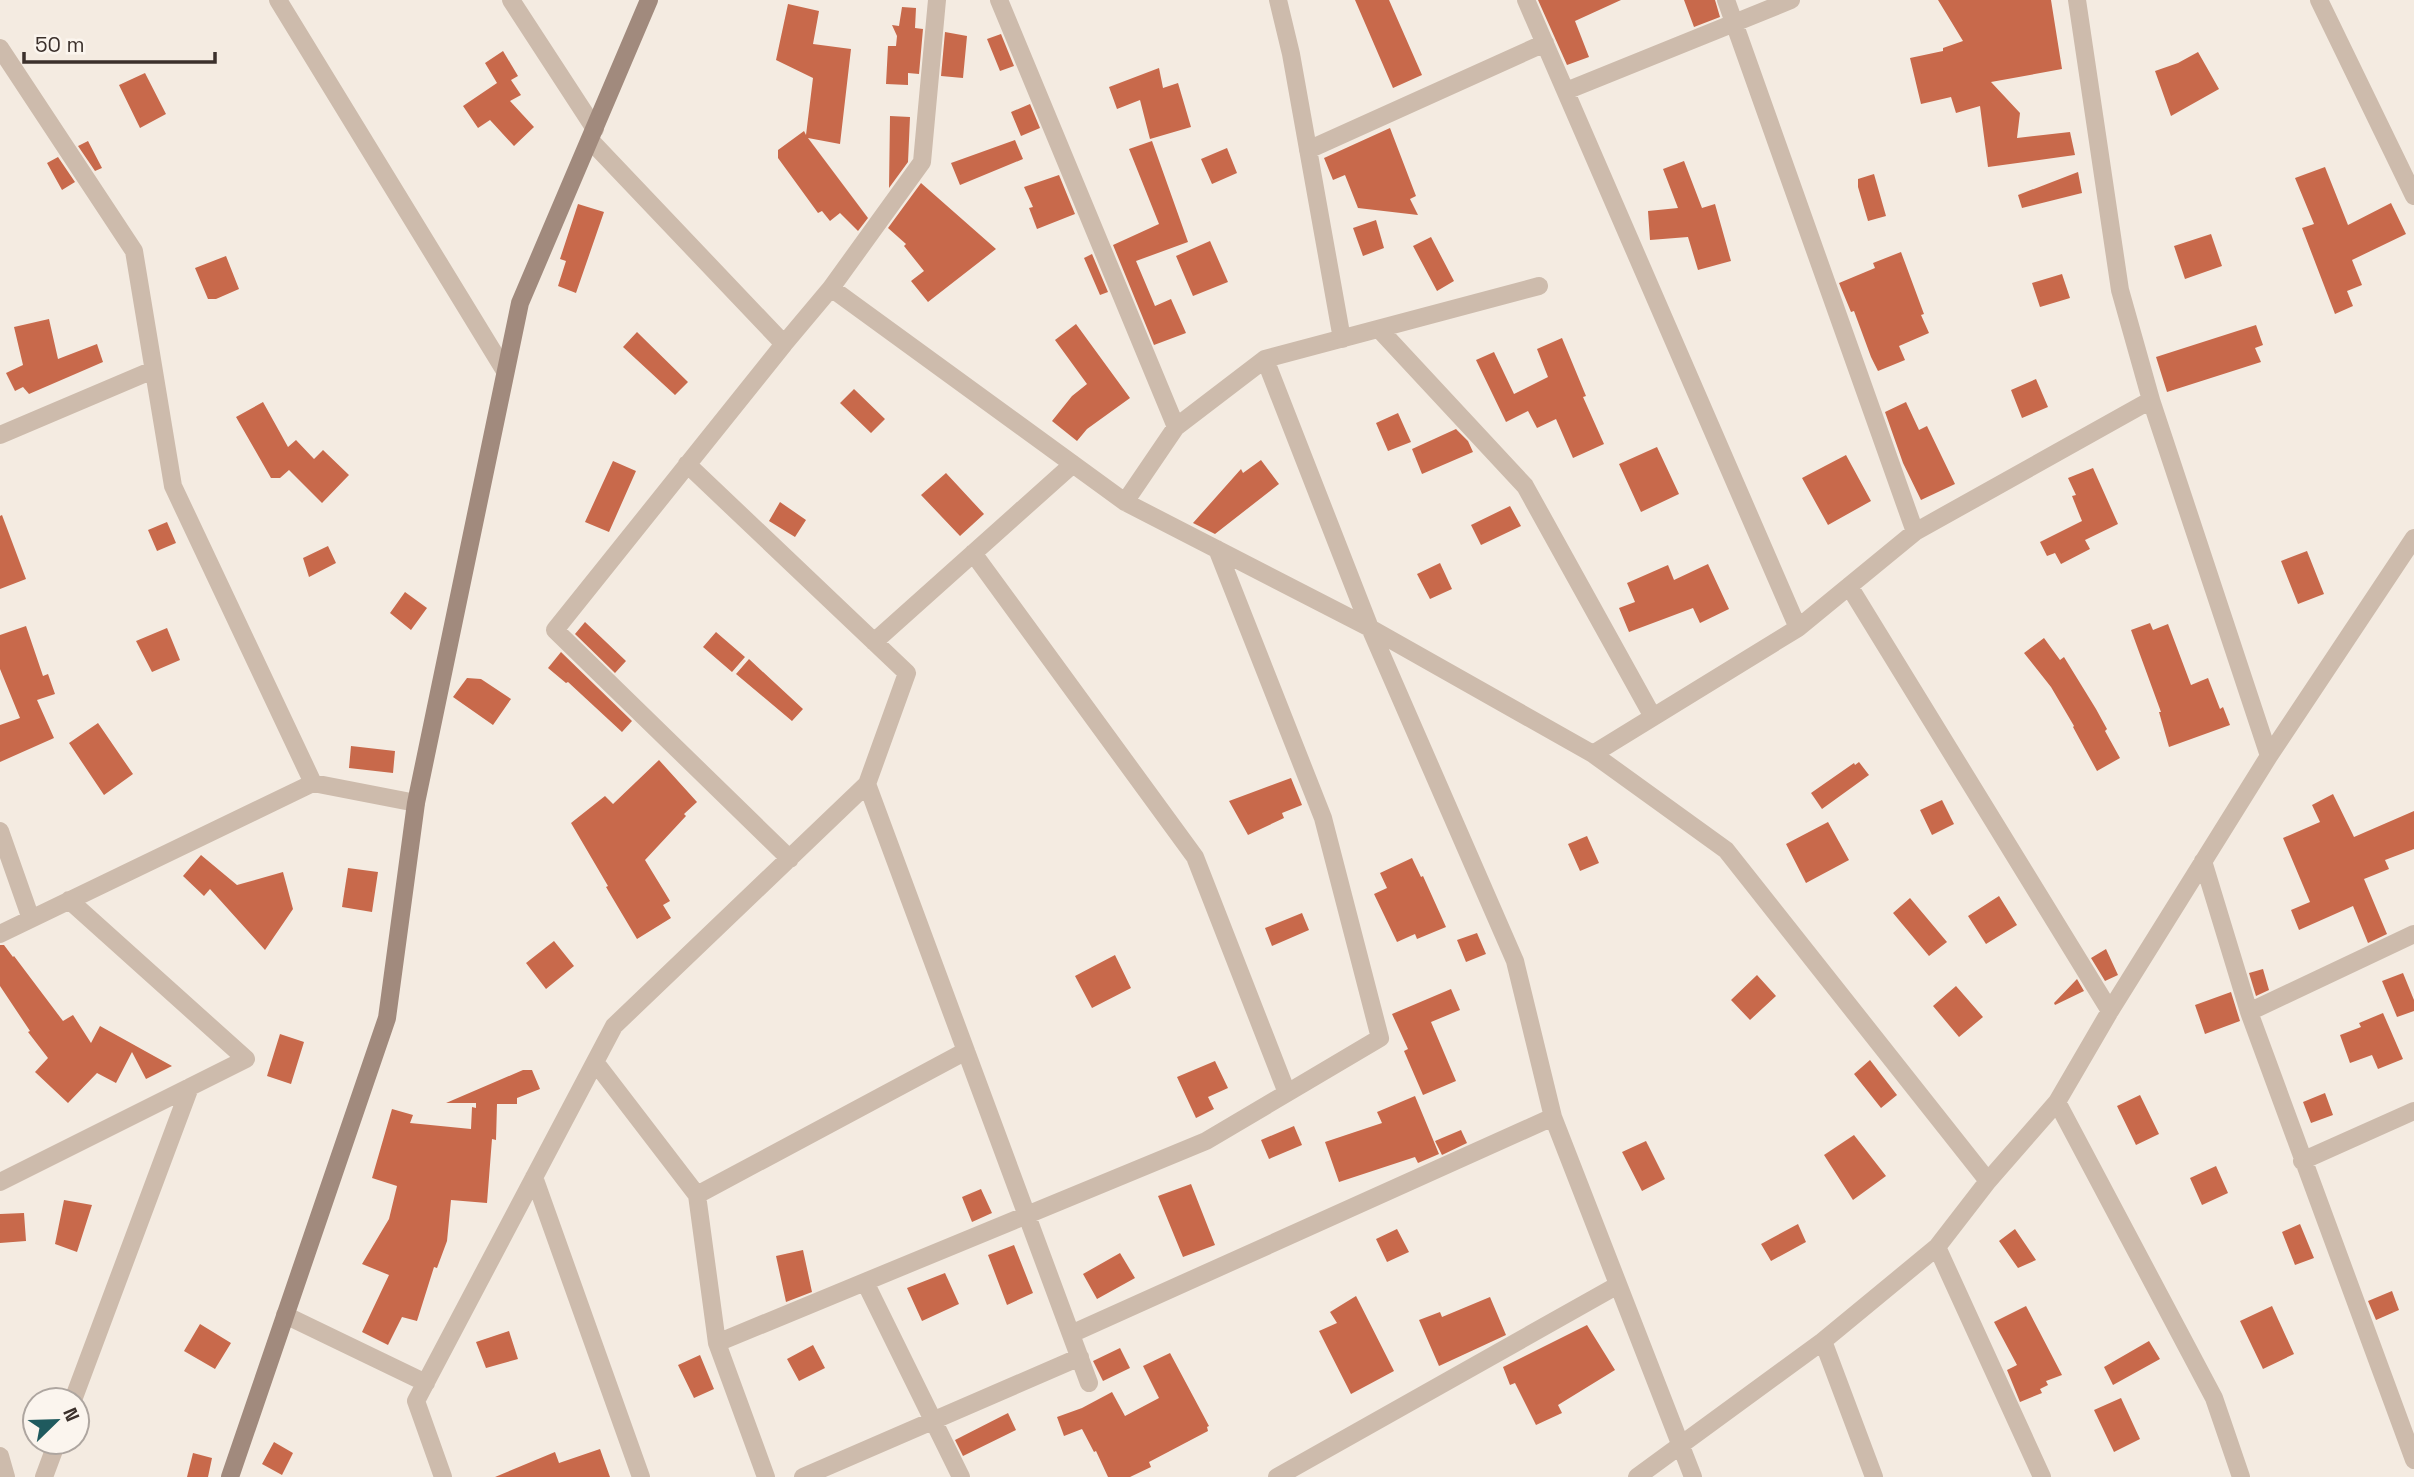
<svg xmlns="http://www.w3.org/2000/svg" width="2414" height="1477" viewBox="0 0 2414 1477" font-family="'Space Grotesk',sans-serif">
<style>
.building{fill:#c8694b}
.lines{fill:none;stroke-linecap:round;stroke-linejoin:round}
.street{stroke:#cdbbac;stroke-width:18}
.secondary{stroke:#a18a7d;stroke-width:18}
</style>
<rect width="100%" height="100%" fill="#f4ebe1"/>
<path class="building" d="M1355,0H1389L1422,75L1393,88Z
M1538,0H1621L1575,21L1589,57L1567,65Z
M1684,0H1715L1720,17L1694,27Z
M1938,0H2051L2062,69L1991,82L2020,113L2017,138L2070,132L2075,155L1988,167L1980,106L1956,113L1951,97L1921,104L1910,58L1943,51V48L1963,41Z
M788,4L819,11L813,44L851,49L840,144L808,138L868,218L858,231L840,213L830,221L822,211L818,213L778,158V150L804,131L806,135L813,78L776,60Z
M902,7L916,8L915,28L923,29L919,74L908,73V85L886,84L888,46H896L897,36L892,25L899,26Z
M945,32L967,36L963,78L941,76Z
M1001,34L1014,66L1000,71L987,39Z
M503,51L518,76L511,80L521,95L510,101L534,127L514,146L490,120L478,128L463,106L497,83L485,63Z
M2198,52L2219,89L2171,116L2155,71L2178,63Z
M1159,68L1163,88L1178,83L1191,127L1150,139L1140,100L1117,109L1109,87Z
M145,73L166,114L140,128L119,85Z
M1030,104L1040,128L1021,136L1011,112Z
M890,116L910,117L908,162L889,188Z
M1390,128L1416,196L1410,199L1418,215L1358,208L1345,175L1333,180L1324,158Z
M1015,140L1023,159L960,185L951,163Z
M88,141L102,168L95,171L78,146Z
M1152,141L1188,242L1136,261L1155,306L1171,299L1186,333L1154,345L1113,245L1159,224L1129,149Z
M1227,148L1237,173L1212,184L1201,159Z
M58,157L75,182L62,190L47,163Z
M1684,161L1702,208L1715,204L1731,261L1698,270L1688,237L1650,240L1648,211L1678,208L1663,169Z
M2325,167L2348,225L2391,203L2406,234L2352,260L2362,285L2347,291L2353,306L2335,314L2302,228L2314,224L2295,178Z
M2078,172L2082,193L2022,208L2018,195Z
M1874,174L1886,216L1868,221L1858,187V179Z
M1059,175L1075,214L1037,229L1029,208L1033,207L1024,187Z
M921,183L996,249L928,302L911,281L924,271L904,246L906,244L888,228Z
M578,204L604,212L576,293L558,286L566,261L560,259Z
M1376,220L1384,248L1363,256L1353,228Z
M2211,234L2222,266L2185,279L2174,246Z
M1431,237L1454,281L1437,291L1413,246Z
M1210,241L1228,282L1193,296L1176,256Z
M1901,252L1924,314L1921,315L1929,333L1899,346L1905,360L1878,371L1871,357L1854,311L1851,312L1839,283L1875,268L1873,263Z
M1092,254L1108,292L1100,295L1084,258Z
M226,256L239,289L216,299H208L195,268Z
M2062,274L2070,298L2040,307L2032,283Z
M49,319L58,359L97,344L103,362L29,394L23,387L15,391L6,373L23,365L14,327Z
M1076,324L1130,398L1087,429L1077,441L1052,421L1072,396L1087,384L1055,340Z
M2256,325L2263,345L2255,348L2261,362L2167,392L2156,357Z
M637,332L688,382L675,395L623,347Z
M1562,338L1586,396L1583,397L1604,444L1573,458L1556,419L1537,428L1528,411L1506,422L1476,360L1494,352L1514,394L1548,377L1537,349Z
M2036,379L2048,407L2022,418L2011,390Z
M854,389L885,419L871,433L840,403Z
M263,402L288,447L296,440L314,459L323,450L349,475L322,503L289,470L280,478H271L236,417Z
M1906,402L1919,430L1927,426L1955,484L1921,500L1903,463L1885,412Z
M1398,413L1411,442L1388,451L1376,423Z
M1456,429L1468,441L1473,452L1422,474L1412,449Z
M1657,447L1679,494L1641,512L1619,464Z
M1846,455L1871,501L1828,525L1802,478Z
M1261,460L1279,484L1215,534L1193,523L1241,469L1243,473Z
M613,461L636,471L609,532L585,522Z
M2093,468L2118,524L2085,540L2090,549L2061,564L2055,553L2047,556L2040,542L2082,521L2072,496L2076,495L2068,478Z
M946,473L984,514L960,536L921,495Z
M780,502L806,520L795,537L769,521Z
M1510,506L1521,526L1481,545L1471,525Z
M2,515L26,579L0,589V516Z
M167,522L176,543L157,551L148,530Z
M328,546L336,563L309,577L303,558Z
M2307,551L2324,594L2298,604L2281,561Z
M1440,563L1452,589L1430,599L1417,574Z
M1708,564L1729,609L1700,623L1693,608L1629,632L1619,608L1635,602L1627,583L1668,565L1674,580Z
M405,592L427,608L411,630L390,613Z
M585,622L626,661L615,673L575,634Z
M2150,623L2153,630L2168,624L2191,685L2208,678L2220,709L2223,707L2230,725L2169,747L2159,712H2161L2131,630Z
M26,626L43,676L48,674L55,694L37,700L54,738L0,762V725L20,718L0,669V635Z
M167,628L180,660L152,672L136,641Z
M716,632L745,657L732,672L703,647Z
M2044,638L2060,660L2064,657L2096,709L2107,729L2105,731L2120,758L2097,771L2073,727L2074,726L2051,687L2024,653Z
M561,652L632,721L622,732L568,682L566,683L548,668Z
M749,659L803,709L792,721L736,674Z
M467,678L481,679L511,699L493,725L453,697Z
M98,723L133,774L104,795L69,743Z
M351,746L395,751L393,773L349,768Z
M659,760L697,802L684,814L686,816L645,860L670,901L663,905L671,918L637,939L606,887L608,886L571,823L605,796L613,804Z
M1859,762L1869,775L1822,809L1811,793L1854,763L1855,765Z
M1291,778L1302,805L1282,813L1284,818L1248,835L1229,801Z
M2333,794L2354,837L2414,811V849L2385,860L2389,869L2364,879L2387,934L2368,943L2353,906L2299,930L2291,910L2310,902L2283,838L2320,822L2312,805Z
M1942,800L1954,824L1932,835L1920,810Z
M1828,822L1849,860L1806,883L1786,844Z
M1587,836L1599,863L1580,871L1568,844Z
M201,855L237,885L283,872L293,909L265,950L210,889L204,896L183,876Z
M1412,858L1421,877L1423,876L1446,927L1417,939L1415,934L1397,942L1374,894L1387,888L1380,873Z
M348,868L378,872L372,912L342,907Z
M1999,896L2017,925L1986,944L1968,916Z
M1910,898L1947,942L1929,956L1893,913Z
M1302,913L1309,930L1272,946L1265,928Z
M1477,933L1486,954L1466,962L1457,940Z
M554,941L574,966L546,989L526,963Z
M0,945H4L13,957L14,956L63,1021L73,1015L91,1043L100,1026L172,1066L146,1079L132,1052L116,1083L97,1073L68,1103L35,1072L48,1058L28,1032L30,1031L0,986Z
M2106,949L2118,975L2105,981L2091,958Z
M1115,955L1131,988L1092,1008L1075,976Z
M2263,969L2269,990L2256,996L2249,973Z
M2403,973L2414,1000V1011L2397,1017L2382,981Z
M1757,975L1776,996L1750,1020L1731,1000Z
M2077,979L2084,991L2055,1005L2054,1003Z
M1956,986L1983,1017L1959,1037L1933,1006Z
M1451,989L1460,1010L1431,1022L1456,1081L1423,1095L1404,1051L1408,1049L1392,1014Z
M2231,992L2240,1021L2205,1034L2195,1005Z
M2383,1013L2403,1059L2378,1069L2372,1055L2350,1063L2340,1035L2361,1027L2359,1023Z
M280,1034L304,1042L291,1084L267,1076Z
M1870,1060L1897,1095L1881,1108L1854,1074Z
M1215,1061L1228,1088L1208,1097L1214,1109L1196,1118L1177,1077Z
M523,1070H532L540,1089L517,1098V1104H497L496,1140L492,1139L487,1203L451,1200L447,1241L437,1268L434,1267L417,1321L402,1317L388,1345L362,1332L389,1275L362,1264L389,1219L397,1186L372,1178L392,1109L413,1115L410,1123L471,1129L472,1107L476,1108V1103H446Z
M2325,1093L2333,1115L2311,1123L2303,1102Z
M2140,1095L2159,1134L2136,1145L2117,1106Z
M1415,1096L1439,1154L1418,1163L1415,1157L1339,1182L1325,1142L1382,1123L1377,1112Z
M1294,1126L1302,1145L1269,1159L1261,1140Z
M1461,1130L1467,1143L1442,1155L1435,1141Z
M1854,1135L1886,1176L1853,1200L1824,1155Z
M1646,1141L1665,1179L1642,1191L1622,1152Z
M2216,1166L2228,1193L2202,1205L2190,1178Z
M1191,1184L1215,1245L1183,1257L1158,1196Z
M981,1189L992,1213L972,1222L962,1197Z
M64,1200L92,1205L77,1252L55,1244Z
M24,1213L26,1241L0,1243V1214Z
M1798,1224L1806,1242L1771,1261L1761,1244Z
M2300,1224L2314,1258L2295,1265L2282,1232Z
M1397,1229L1409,1252L1387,1262L1376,1239Z
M2015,1229L2036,1260L2018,1268L1999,1241Z
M1014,1245L1033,1293L1007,1305L988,1255Z
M803,1250L812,1292L786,1302L776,1256Z
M1120,1253L1135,1278L1097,1299L1083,1274Z
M945,1273L959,1304L922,1321L907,1288Z
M2392,1291L2399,1310L2376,1320L2368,1301Z
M1356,1296L1394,1371L1351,1394L1319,1331L1337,1323L1330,1312Z
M1490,1297L1506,1335L1439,1366L1419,1320L1440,1312L1442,1317Z
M2026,1306L2062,1375L2046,1381L2048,1385L2040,1389L2042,1393L2020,1402L2007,1370L2017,1365L1994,1322Z
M2272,1306L2294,1354L2263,1369L2240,1321Z
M200,1324L231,1343L215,1369L184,1351Z
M1587,1325L1615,1370L1558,1405L1562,1413L1536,1425L1515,1383L1510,1385L1503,1367Z
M509,1331L518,1359L486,1368L476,1342Z
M2149,1341L2160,1359L2113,1385L2104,1367Z
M813,1345L825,1368L799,1381L787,1359Z
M1120,1348L1130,1368L1103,1381L1093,1361Z
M1170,1353L1209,1426L1207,1427L1208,1431L1149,1462L1151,1467L1130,1477H1108L1096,1451L1094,1452L1082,1429L1064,1436L1057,1417L1082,1408L1112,1392L1125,1416L1159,1398L1143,1366Z
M700,1355L714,1389L694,1398L678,1365Z
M2121,1398L2140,1439L2114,1452L2094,1410Z
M1008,1413L1016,1430L963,1456L955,1440Z
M274,1442L293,1453L282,1475L262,1464Z
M600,1449L610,1477H495L555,1452L559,1463Z
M193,1453L212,1458L208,1477H187Z"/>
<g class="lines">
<path class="street" d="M278,0L505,371
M511,0L595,129
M999,0L1176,427
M1278,0L1291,54L1342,339
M1526,0L1798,628
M1726,0L1915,532
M2077,0L2120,290L2151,400L2269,756
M2319,0L2414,196
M0,48L134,251L173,486L313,783
M1566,91L1791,0
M590,140L784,344
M1308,150L1545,43
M831,288L1125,502L1370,628L1593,754L1726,850L1988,1181
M1379,329L1525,486L1653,717
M1265,359L1370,628L1515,961L1553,1117L1693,1477
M0,435L153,370
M1125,502L1176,427L1265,359L1539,286
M973,553L1195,857L1287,1093
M1849,586L2110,1011
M874,642L1073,464
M1593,754L1798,628L1915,532L2151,400
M867,784L1089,1383
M0,831L31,919
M790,859L555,630L784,344L831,288L922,162L937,0
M2203,861L2249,1012L2414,1460
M0,934L313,783L416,803
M2249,1012L2414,934
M595,1062L697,1195L717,1343L766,1477
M2057,1102L2214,1398L2241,1477
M2302,1161L2414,1111
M534,1177L641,1477
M0,1182L246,1059L69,900
M697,1195L966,1051
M1937,1247L2042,1477
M865,1282L961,1477
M285,1315L426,1383
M1071,1334L1553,1117
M1823,1341L1874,1477
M717,1343L1206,1141L1380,1038L1323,818L1217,549
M73,1400L190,1087
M0,1456L6,1477
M44,1477L57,1442
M443,1477L416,1401L614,1026L867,784L907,673L687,464
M803,1477L1080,1357
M1277,1477L1618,1285
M1637,1477L1823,1341L1937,1247L1988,1181L2057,1102L2110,1011L2269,756L2414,538"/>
<path class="secondary" d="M230,1477L387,1018L416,803L520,303L649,0"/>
</g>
<g transform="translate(56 1421) rotate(67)"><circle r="33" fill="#fbf5ee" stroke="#aea6a0" stroke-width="2"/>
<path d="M0-5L12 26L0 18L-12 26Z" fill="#1f5a5e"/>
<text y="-10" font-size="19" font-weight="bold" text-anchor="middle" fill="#3b302b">N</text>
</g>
<path d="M24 52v10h191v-10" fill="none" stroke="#3b302b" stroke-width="3.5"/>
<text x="35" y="52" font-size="21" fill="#3b302b" stroke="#fbf5ee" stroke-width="5" paint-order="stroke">50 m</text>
</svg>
